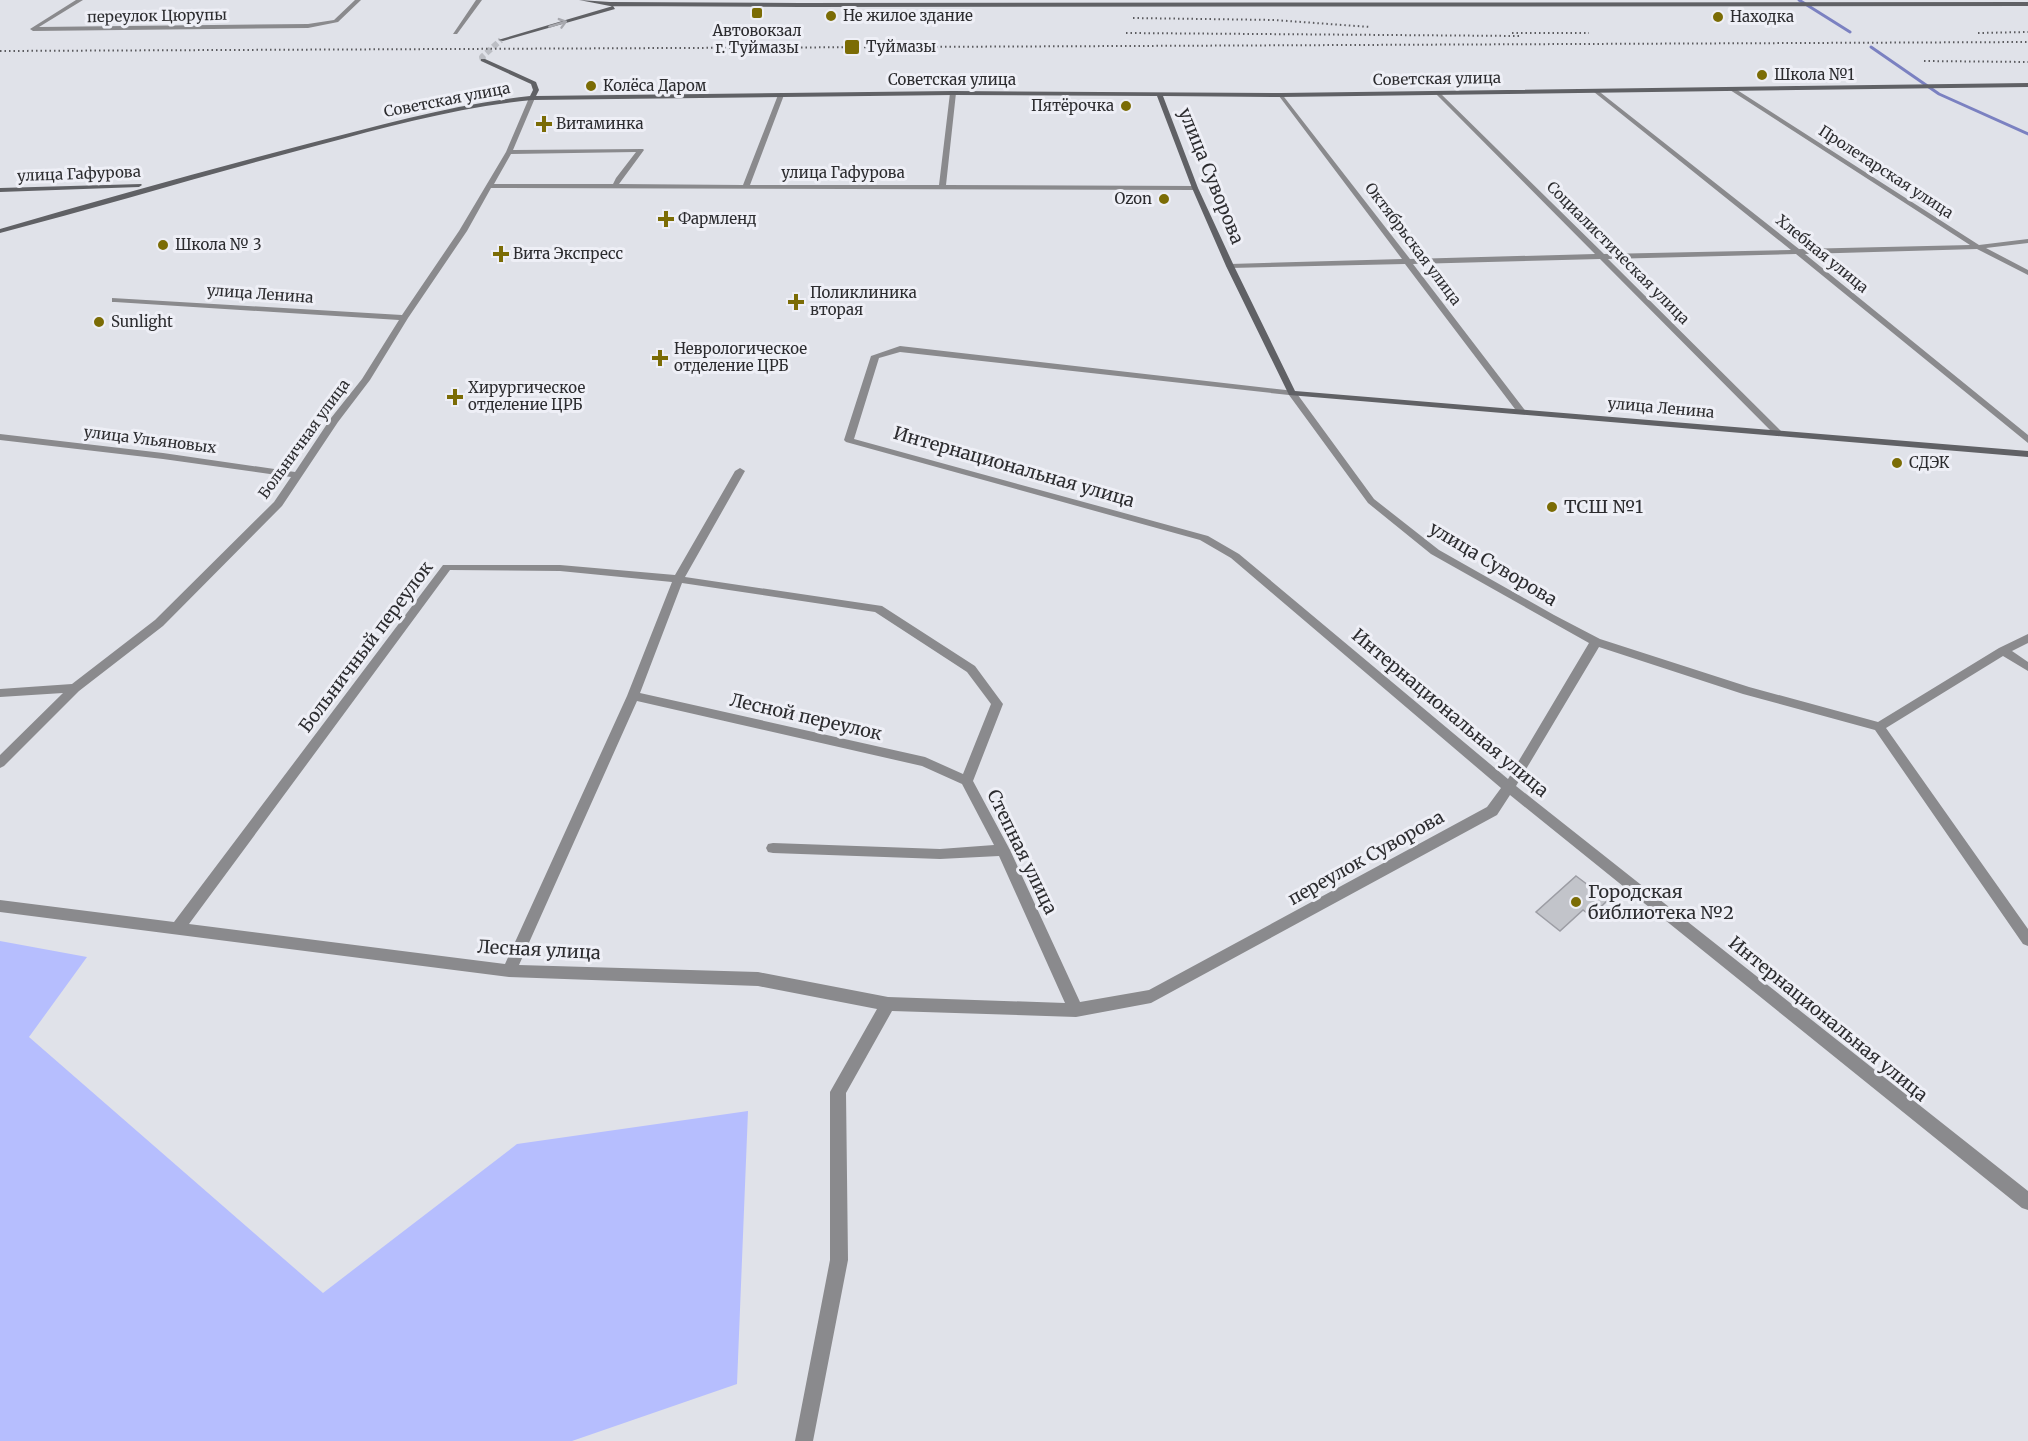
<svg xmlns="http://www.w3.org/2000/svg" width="2028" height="1441" viewBox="0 0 2028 1441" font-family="Merriweather,serif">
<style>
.green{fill:#b6befe}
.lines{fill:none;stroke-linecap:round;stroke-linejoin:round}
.stream{stroke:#7b81c1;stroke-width:3}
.building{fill:#c2c4ca;stroke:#9c9da4;stroke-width:1.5}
.secondary-tunnel{stroke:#bcbec4;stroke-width:6;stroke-dasharray:6 3;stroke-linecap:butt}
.street{fill:#8a8a8d;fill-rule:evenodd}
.secondary{fill:#606165;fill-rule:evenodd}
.rail{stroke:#5b5b5f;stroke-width:2;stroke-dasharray:1.5 3;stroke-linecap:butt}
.oneway{stroke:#a7a8ae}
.poi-dot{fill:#7b6c05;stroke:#eeeff6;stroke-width:2}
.labels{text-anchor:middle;stroke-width:6;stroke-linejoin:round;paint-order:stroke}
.far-street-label{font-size:15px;fill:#2c2c2f;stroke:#eeeff6}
.far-poi-label{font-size:15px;fill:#2c2c2f;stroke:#eeeff6;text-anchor:start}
.street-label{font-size:18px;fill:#2c2c2f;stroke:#eeeff6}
.poi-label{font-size:18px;fill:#2c2c2f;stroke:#eeeff6;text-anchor:start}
</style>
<rect width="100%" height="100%" fill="#e0e2e9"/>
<path class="green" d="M0,941L87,957L29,1037L323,1293L517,1144L748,1111L737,1384L572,1441H0Z"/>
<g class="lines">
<path class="stream" d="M1799,0L1850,32
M1871,47L1939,94L2028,134"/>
</g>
<path class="building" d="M1576,876L1608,900L1591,916L1583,910L1560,931L1536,912Z"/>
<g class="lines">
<path class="secondary-tunnel" d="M483,60L482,57L501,40"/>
<path class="street" d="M76,0H83L39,27L308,24L334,20L355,0H361L338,22L308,28L33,31L30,29Z
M476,0H482L457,34H453Z
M1730,88H1734L1979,245L2028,239V243L1986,248L2028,270V275L1977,249L1805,254L2028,435V443L1796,254L1608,259L1781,431L1783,433L1778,436L1775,435L1600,259L1413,264L1524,409L1526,411L1521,414L1518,413L1405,264L1230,268L1226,266L1230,264L1402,259L1279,96L1281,93L1410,259L1595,254L1436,94L1438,91L1604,254L1791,250L1594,92L1596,89L1799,249L1970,245L1730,90Z
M953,91L956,93L946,185L1195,186L1198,188L1195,190L491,188L467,231L408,318L370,380L338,422L282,506L163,626L79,691L4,766L0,768V755L63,693L0,697V689L72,684L155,620L274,502L291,477L163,459L0,440V434L163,453L295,472L331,418L362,379L399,320L115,302H112V298L402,315L459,231L506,152L529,98L532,96L535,98L513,150L643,149L644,150L619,184L743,185L778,95L781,93L784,95L750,185H939L950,93ZM636,152L616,178L613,184H494L511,154Z
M900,346L1295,391L1374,499L1439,550L1554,615L1600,639L1749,687L1878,722L1999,648L2028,634V643L2012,651L2028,662V671L2003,656L1886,728L2028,929V946L2023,944L1875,730L1743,694L1599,647L1516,786L2028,1191V1210L2022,1208L1510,795L1497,815L1151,1003L1076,1017L892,1011L846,1093L848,1260L813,1441H795L830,1260V1092L877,1009L758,986L509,977L0,912V900L174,922L443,565H560L675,575L735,471L740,468L745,471L685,577L882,606L975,666L1003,704L973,781L1010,850L1080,1002L1149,990L1487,807L1501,788L1231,558L1200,540L846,442L844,440L871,356ZM900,352L1289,395L1368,503L1431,554L1589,643L1508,779L1239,554L1208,536L854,439L879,358ZM450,570L560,571L672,582L627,696L505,964L189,924ZM682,583L875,612L967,672L991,704L963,774L925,757L640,693ZM637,701L922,766L962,784L994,845L940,849L773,843L768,844L766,848L768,852L773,853L940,859L999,856L1065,1003L888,997L758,972L519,965Z"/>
<path class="secondary" d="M579,0L610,2L800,3L2028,2V6L800,7L610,6Z
M613,6L615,9L503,41L498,40Z
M481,59H485L536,82L539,90L536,96L953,91L1281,93L2028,83V87L1281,97L1163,96L1198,188L1234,266L1295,391L2028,451V457L1289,395L1226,266L1192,188L1157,96L953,95L532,100C459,107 390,126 319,145C212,173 107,205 0,233V229C102,199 204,171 307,144C381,125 454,104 530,96L533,90L531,84L481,61Z
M141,184L142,185L139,187L0,192V188Z"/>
<path class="rail" d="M1133,18L1274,20L1370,27
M1126,33L1519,36
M1512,33H1589
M1978,33L2028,32
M0,51L2028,42
M1924,61L2028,62"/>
</g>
<defs><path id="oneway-shaft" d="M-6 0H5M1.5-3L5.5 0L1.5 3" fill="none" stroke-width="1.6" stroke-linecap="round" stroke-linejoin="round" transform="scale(1.5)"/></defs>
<use class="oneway" href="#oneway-shaft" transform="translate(558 24) rotate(-17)"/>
<g class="poi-dot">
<rect x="751" y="7" width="12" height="12" rx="3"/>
<circle cx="831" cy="16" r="6"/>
<circle cx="1718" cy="17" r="6"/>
<rect x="844" y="39" width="16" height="16" rx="3"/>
<circle cx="1762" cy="75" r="6"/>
<circle cx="591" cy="86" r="6"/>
<circle cx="1126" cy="106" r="6"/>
<path d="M541 115h6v6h6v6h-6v6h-6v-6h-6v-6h6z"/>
<circle cx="1164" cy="199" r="6"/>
<path d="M663 210h6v6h6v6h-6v6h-6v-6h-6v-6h6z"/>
<circle cx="163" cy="245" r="6"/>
<path d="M498 245h6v6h6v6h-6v6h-6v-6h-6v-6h6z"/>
<path d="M793 293h6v6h6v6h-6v6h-6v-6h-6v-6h6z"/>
<circle cx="99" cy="322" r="6"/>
<path d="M657 349h6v6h6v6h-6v6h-6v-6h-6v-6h6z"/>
<path d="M452 388h6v6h6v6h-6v6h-6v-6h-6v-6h6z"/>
<circle cx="1897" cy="463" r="6"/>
<circle cx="1552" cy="507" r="6"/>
<circle cx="1576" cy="902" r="6"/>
</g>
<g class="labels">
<g class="far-street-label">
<text transform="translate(157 16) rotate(-1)" y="5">переулок Цюрупы</text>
<text transform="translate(1437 79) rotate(-1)" y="5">Советская улица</text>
<text x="952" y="85">Советская улица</text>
<text transform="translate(447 100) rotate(-11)" y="5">Советская улица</text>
<text transform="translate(1886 172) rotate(33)" y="5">Пролетарская улица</text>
<text x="843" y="178">улица Гафурова</text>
<text transform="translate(79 174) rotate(-2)" y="5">улица Гафурова</text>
<text transform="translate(1413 244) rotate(53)" y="5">Октябрьская улица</text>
<text transform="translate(1618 253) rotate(45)" y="5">Социалистическая улица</text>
<text transform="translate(1822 254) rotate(39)" y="5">Хлебная улица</text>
<text transform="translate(260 294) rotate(4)" y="5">улица Ленина</text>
<text transform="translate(1661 408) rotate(5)" y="5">улица Ленина</text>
<text transform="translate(304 439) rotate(-54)" y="5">Больничная улица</text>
<text transform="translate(150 440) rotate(7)" y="5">улица Ульяновых</text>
</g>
<g class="far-poi-label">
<text x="843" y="21">Не жилое здание</text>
<text x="1730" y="22">Находка</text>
<text x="757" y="36" text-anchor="middle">Автовокзал<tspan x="757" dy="17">г. Туймазы</tspan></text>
<text x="866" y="52">Туймазы</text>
<text x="1774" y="80">Школа №1</text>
<text x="603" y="91">Колёса Даром</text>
<text x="1114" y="111" text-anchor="end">Пятёрочка</text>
<text x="556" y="129">Витаминка</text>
<text x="1152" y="204" text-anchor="end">Ozon</text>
<text x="678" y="224">Фармленд</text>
<text x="175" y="250">Школа № 3</text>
<text x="513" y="259">Вита Экспресс</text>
<text x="810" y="298">Поликлиника<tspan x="810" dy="17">вторая</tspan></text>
<text x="111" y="327">Sunlight</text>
<text x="674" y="354">Неврологическое<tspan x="674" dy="17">отделение ЦРБ</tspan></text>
<text x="468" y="393">Хирургическое<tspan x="468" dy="17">отделение ЦРБ</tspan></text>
<text x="1909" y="468">СДЭК</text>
</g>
<g class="street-label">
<text transform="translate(1211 176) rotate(68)" y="6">улица Суворова</text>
<text transform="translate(1014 467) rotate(16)" y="6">Интернациональная улица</text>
<text transform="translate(1493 564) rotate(31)" y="6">улица Суворова</text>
<text transform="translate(366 647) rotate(-53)" y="6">Больничный переулок</text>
<text transform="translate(1450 713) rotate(40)" y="6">Интернациональная улица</text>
<text transform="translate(806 717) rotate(13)" y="6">Лесной переулок</text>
<text transform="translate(1022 852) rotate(64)" y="6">Степная улица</text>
<text transform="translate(1366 858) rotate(-29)" y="6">переулок Суворова</text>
<text transform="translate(539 950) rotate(3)" y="6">Лесная улица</text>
<text transform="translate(1828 1019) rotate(39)" y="6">Интернациональная улица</text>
</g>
<g class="poi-label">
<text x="1564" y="513">ТСШ №1</text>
<text x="1588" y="898">Городская<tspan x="1588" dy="21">библиотека №2</tspan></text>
</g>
</g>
</svg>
